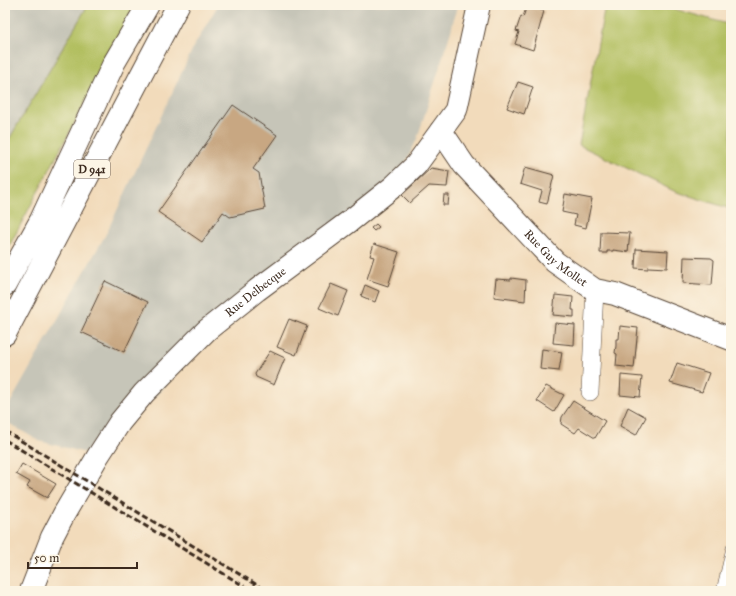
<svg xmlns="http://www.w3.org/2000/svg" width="736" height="596" viewBox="0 0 736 596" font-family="'IM FELL Great Primer',serif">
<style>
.industrial{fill:#c6c5b8}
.green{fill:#b2bf61;stroke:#767440}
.building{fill:#c8a782}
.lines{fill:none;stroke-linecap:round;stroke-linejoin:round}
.lane-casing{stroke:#564536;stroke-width:10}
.street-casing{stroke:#564536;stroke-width:18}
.secondary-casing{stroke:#564536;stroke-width:24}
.highway-casing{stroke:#564536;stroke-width:24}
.lane{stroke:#fff;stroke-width:9}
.street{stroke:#fff;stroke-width:17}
.secondary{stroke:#fff;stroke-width:22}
.highway{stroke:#fff;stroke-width:22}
.rail{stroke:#3b2a1e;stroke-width:3;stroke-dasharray:6 3;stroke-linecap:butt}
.labels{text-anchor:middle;stroke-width:3;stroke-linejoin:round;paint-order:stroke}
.shield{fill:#fcf5e5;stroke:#75675a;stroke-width:1}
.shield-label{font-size:11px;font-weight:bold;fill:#3b2a1e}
.street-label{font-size:12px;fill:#3b2a1e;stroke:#fcf5e5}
</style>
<rect width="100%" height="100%" fill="#fcf5e5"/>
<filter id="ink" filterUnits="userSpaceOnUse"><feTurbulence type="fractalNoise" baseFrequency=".025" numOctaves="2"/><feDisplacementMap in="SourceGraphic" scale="8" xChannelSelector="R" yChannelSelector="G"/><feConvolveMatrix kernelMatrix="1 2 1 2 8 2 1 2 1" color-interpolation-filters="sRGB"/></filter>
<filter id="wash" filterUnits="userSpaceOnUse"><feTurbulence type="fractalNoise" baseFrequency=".012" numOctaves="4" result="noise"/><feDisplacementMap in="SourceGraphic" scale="16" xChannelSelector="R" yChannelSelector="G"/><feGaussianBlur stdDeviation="0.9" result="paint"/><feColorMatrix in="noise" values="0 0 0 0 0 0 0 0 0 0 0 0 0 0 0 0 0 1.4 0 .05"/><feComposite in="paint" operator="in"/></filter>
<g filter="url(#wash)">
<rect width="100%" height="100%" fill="#f2dbbb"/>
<path class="industrial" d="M5,5H88L5,146Z
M218,5H457L451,31L417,139L394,186L257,290L98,456L39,441L5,421V412L106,234L194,46Z"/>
<path class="green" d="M88,5H137L5,254V146Z
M605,5H660L731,25V209L674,191L579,145Z"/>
<g id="blocks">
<path class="building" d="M527,6L544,11L533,50L515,44L519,32L516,31L521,16L523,17Z
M518,82L533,87L524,114L507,108Z
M233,105L277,135L253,169L259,173L265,209L230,217L223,212L202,242L158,212Z
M525,167L554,175L547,204L539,202L542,191L520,184Z
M431,168L449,171L447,187L429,186L410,203L402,195Z
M565,194L592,199L586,228L574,225L576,215L562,212Z
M444,195H449L448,205H443Z
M376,224L379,227L374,231L371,228Z
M601,232L630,233L628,252L613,250V251H607V253H600Z
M374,244L399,252L388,286L367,279L374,257L370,256Z
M636,249L668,251L667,268L648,267V269L635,268Z
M684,257L711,258L714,260L712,285L683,283Z
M511,278L526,280L525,301L494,297L496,279L511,280Z
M105,281L148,302L124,352L81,332Z
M331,284L348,291L338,316L319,308Z
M365,285L379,291L375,302L361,296Z
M730,286H731V302H729Z
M555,295L573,297L572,310H574V317L553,315Z
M289,319L307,326L296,355L277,347Z
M555,323L575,325L574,345L553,343Z
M620,326L638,328L634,368L616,366L617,354L615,353L616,346V339H619Z
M542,349L562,352L559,371L540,369Z
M270,351L285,358L274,385L256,377L255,374Z
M677,363L709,373L702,392L670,383Z
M621,375L642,377L640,397L620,395Z
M546,386L564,395L554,412L537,401Z
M573,401L605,421L595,438L579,428L575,433L561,424L562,417Z
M628,407L646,417L636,435L620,426Z
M22,464L56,484L47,498L27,487L30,482L16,474Z"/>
</g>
</g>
<g filter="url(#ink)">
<use href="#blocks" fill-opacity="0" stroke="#564536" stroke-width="1"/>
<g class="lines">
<g class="lane-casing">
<path id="lane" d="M721,591L731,548"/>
</g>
<g class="street-casing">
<path id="street" d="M590,392L595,290"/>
</g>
<g class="secondary-casing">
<g id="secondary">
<path id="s1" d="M441,131L464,165L555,262L595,290L615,294L731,339"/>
<path id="s2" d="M31,591L52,537L64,514L98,456L120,422L144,393L207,330L257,290L350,221L394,186L416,165L456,110L479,5"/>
</g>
</g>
<g class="highway-casing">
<path id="highway" d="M5,285L41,220L114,63L148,5
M5,334L178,5"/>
</g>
<use href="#lane" class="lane"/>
<use href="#street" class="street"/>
<use href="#secondary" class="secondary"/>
<use href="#highway" class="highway"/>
<path class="rail" d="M5,431L267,591
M5,440L252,591"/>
</g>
</g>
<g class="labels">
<rect class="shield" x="74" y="160" width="36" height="18" rx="3"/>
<g class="shield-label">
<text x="92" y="173">D 941</text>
</g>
<g class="street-label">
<text dy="4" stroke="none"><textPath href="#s1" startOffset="172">Rue Guy Mollet</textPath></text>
<text dy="4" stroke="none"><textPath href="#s2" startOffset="380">Rue Delbecque</textPath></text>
</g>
</g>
<rect width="736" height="596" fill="none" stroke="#fcf5e5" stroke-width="20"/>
<path d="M28 562v6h109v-6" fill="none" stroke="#3b2a1e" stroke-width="2"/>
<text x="34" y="562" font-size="12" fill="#3b2a1e" stroke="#fcf5e5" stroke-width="3" paint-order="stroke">50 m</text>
</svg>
